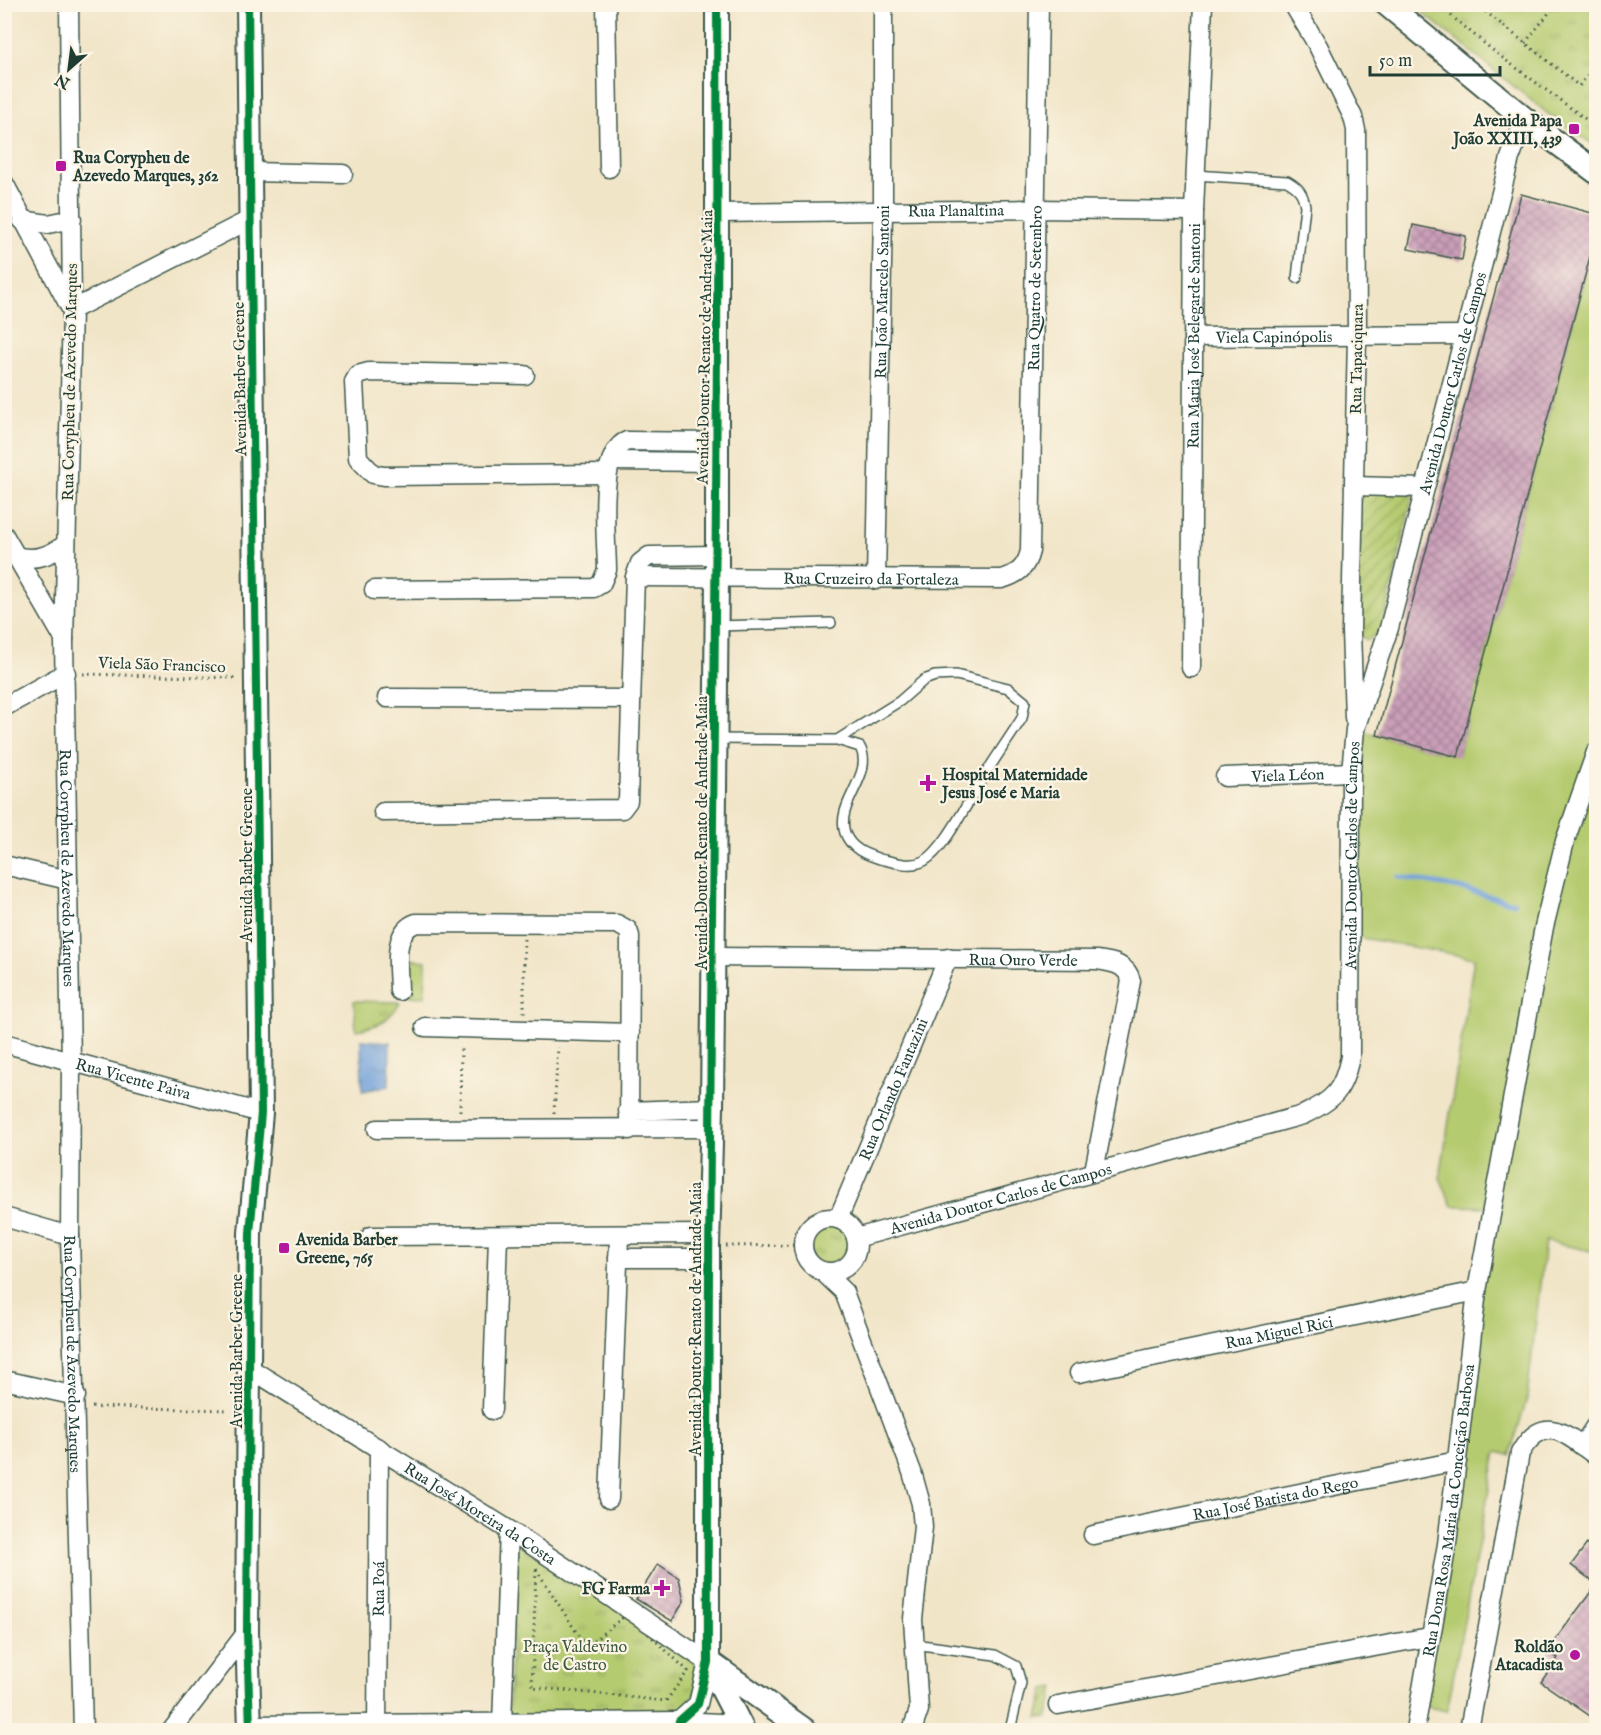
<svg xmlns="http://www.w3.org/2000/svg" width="1601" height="1735" viewBox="0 0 1601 1735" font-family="'IM FELL English',serif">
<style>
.grass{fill:#b5cb70;stroke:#6a8452;stroke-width:1.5}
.park{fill:url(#park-tufts);stroke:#6a8452;stroke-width:1.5}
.garden{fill:url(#garden-furrows);stroke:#6a8452;stroke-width:1.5}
.water{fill:url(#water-ripples);stroke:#486e87;stroke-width:1.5}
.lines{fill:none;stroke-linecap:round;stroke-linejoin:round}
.stream{stroke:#71a0da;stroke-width:5}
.building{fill:url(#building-cross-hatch)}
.service-casing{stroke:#3e564a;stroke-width:12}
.minor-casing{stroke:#3e564a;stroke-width:21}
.tertiary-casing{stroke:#3e564a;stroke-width:26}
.path{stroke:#3e564a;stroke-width:3;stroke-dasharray:1.5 4.5;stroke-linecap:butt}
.service{stroke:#fff;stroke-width:9}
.minor{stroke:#fff;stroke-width:18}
.tertiary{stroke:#fff;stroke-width:22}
.cycleway-casing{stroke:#fcf5e5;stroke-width:11}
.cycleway{stroke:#00873e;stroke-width:8}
.poi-dot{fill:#b5179e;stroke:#fcf5e5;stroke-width:2}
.labels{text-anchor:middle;stroke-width:4.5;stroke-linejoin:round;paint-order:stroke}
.poi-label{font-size:16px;font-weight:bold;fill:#1f3d34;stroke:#fcf5e5;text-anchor:end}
.street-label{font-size:16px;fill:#1f3d34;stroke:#fcf5e5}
.park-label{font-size:16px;fill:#3d5940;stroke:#fcf5e5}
</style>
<defs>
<pattern id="park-tufts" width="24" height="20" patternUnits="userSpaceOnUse" patternTransform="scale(1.5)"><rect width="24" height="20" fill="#b5cb70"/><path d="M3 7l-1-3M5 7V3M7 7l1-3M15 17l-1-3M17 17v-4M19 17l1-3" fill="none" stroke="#93a65d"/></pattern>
<pattern id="garden-furrows" width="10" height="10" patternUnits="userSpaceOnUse" patternTransform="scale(1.5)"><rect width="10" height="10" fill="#b5cb70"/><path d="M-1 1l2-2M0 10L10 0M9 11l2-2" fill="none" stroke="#93a65d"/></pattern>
<pattern id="water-ripples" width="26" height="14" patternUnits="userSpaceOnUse" patternTransform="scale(1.5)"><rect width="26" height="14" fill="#71a0da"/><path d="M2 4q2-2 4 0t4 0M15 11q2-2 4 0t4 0" fill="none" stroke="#5c84b2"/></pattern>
<pattern id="building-cross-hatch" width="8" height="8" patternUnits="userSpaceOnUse" patternTransform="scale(1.5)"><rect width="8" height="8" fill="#cb9fb9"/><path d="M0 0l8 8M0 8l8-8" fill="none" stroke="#a48397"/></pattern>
</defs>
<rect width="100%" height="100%" fill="#fcf5e5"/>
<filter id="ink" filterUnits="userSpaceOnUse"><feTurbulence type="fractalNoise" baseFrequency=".0167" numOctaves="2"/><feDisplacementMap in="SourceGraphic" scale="12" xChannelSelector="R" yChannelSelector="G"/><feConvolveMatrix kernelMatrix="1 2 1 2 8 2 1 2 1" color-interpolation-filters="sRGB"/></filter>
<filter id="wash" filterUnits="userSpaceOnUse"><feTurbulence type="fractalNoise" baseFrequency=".008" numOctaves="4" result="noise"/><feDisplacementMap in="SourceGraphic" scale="24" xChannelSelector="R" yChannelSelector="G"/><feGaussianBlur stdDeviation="1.35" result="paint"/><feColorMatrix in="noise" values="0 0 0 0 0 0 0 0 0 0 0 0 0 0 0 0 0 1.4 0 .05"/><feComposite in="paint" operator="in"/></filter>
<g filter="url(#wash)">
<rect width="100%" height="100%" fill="#f1e5c8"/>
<path class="grass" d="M1596,234V1252L1545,1241L1527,1398L1510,1455L1496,1452L1447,1711L1418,1705L1492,1207L1452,1206L1440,1178L1474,958L1351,936L1355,729L1458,756Z
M409,959L426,961L425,997L407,996Z"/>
<path class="park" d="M1413,5H1596V146L1552,117Z
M354,1001L400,1002C390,1021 377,1027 356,1030Z
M807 1245a23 23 0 1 1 46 0a23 23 0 1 1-46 0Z
M517,1542L702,1662L697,1690L679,1715L508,1718Z"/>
<path class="garden" d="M1359,491L1413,493L1382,631L1368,640L1358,636Z
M1055,1687L1048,1718H1038L1045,1689Z"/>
<path class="water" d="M361,1040L390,1042L389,1086L362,1091Z"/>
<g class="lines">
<path class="stream" d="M1398,877L1459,888L1514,903"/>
</g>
<g id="blocks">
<path class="building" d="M1521,194L1596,214V234L1458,757L1377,735Z
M1413,225L1466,236L1462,260L1408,249Z
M1596,1532V1584L1571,1565Z
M658,1564L679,1578L684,1601L672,1621L636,1599Z
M1596,1585V1720L1541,1682L1558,1658L1547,1651Z"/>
</g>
</g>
<g filter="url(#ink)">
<use href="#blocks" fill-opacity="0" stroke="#3e564a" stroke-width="1.5"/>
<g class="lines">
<g class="service-casing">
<path id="service" d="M1195,175L1287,181C1299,188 1303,193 1305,206L1297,278
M716,626L831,623
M716,739L837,740L860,747C875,775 835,803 845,833C851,849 865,854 880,859C894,862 910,868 924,861C944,850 967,803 980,783C993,761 1008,740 1022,718L1025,702L1008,688L956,675L935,676L924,680L900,701L837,740
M914,1644L995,1655L1016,1666L1021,1683L1010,1730"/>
</g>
<g class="minor-casing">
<g id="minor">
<path id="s1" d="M69,4L72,310L64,641L71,1063L70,1236L83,1730"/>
<path d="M606,4L609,168"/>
<path d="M1293,4L1318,46L1353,117L1356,130L1357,334L1351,631L1354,718"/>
<path d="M250,172L343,174"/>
<path d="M4,183L71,309"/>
<path id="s2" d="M719,213L1037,209L1194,211"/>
<path d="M22,220L48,224L72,219"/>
<path d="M72,310L249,220"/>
<path id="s3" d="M1193,337L1463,335"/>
<path d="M525,375L369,372L358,375L354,382L358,458L373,474L384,476L607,474"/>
<path d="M611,461L716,462"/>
<path d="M1354,486L1424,488"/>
<path d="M4,535L64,639"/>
<path d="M15,556C36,561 49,556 66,544"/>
<path id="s4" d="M635,577L1002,579C1018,574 1026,568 1030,551L1039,4"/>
<path id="s5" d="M876,580L883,212V4"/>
<path d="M374,590L594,588L601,584L607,570C607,541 596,452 627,441L716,442"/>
<path id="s6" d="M1191,668L1194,211L1203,4"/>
<path d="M387,698L631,699"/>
<path d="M4,707L66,673"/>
<path id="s7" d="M1225,777L1351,772"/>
<path d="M383,812L622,809L628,801L635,577L640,563L649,556L716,555"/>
<path d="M4,865L68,880"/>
<path id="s8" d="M713,957L1097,960C1112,962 1127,964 1131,981L1094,1171"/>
<path d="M399,991C399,969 391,932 416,923L617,924L628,930L630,936L629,1130"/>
<path d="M425,1027L630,1033"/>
<path id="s9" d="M4,1043L261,1113"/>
<path d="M628,1111L712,1108"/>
<path d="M377,1129L711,1128"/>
<path d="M4,1217L70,1236"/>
<circle cx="830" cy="1245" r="27"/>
<path id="s10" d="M838,1219L948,958"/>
<path d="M371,1236L708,1234"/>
<path id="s11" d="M856,1238L1303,1115C1334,1100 1343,1091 1350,1057L1351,772L1355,729L1389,628L1510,158L1525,119"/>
<path d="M618,1258H708"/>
<path d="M822,1271L844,1292L912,1472L921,1504L923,1527L913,1619L919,1710L912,1730"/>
<path id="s12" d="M249,1368L509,1530L708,1662L698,1704L679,1721"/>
<path id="s13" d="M1079,1373L1477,1291"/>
<path d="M4,1380L76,1396"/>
<path d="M492,1410L498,1237"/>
<path d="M1582,1446L1596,1425"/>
<path d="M609,1499L619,1237"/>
<path id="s14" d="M1093,1535L1457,1461"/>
<path d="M1058,1705L1429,1637"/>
<path d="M502,1724L509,1530"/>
<path d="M250,1725L679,1721L740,1724"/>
<path d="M172,1730L247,1632"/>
<path id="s15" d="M377,1730L379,1448"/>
<path id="s16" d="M1415,1730L1447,1544L1477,1291L1544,927L1565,841L1596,752"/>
<path d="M1469,1730L1520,1453C1544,1411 1567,1435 1596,1456"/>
</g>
</g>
<g class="tertiary-casing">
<path id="tertiary" d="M248,4L261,1113L250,1233L247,1632L250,1730
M717,4V578L712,1108L708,1247V1662L743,1730
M1386,4L1525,119L1596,172
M712,1664L805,1730"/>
</g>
<path class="path" d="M1437,4L1496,53L1591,123L1596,116
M1476,4L1579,86L1596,64
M1525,43L1556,4
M83,674L238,678
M524,939V1013
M460,1111L461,1046
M554,1113L558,1047
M726,1246L803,1245
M92,1407L230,1410
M536,1569L586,1647L627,1614L688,1671L666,1701L532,1687Z"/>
<use href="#service" class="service"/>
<use href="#minor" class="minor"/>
<use href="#tertiary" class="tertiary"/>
<g class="cycleway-casing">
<path id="cycleway" d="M248,4L261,1113L250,1233L247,1632L250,1730
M679,1721L698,1704L708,1662C706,1109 720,557 717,4"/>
</g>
<use href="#cycleway" class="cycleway"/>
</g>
</g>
<g class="poi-dot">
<rect x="1568" y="123" width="12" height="12" rx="3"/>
<rect x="55" y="160" width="12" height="12" rx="3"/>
<path d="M925 774h6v6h6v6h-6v6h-6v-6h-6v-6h6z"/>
<rect x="278" y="1242" width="12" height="12" rx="3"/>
<path d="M659 1579h6v6h6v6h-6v6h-6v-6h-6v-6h6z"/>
<circle cx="1575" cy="1655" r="6"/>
</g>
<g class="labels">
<g class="poi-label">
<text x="1562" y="126">Avenida Papa<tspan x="1562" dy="18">João XXIII, 439</tspan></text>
<text x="73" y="163" text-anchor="start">Rua Corypheu de<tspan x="73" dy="18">Azevedo Marques, 362</tspan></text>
<text x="942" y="780" text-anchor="start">Hospital Maternidade<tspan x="942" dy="18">Jesus José e Maria</tspan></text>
<text x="296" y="1245" text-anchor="start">Avenida Barber<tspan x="296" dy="18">Greene, 765</tspan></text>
<text x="650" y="1594">FG Farma</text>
<text x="1563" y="1652">Roldão<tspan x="1563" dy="18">Atacadista</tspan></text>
</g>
<g class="street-label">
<text dy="6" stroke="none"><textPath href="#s2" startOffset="237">Rua Planaltina</textPath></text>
<text dy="6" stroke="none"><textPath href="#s4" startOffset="672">Rua Quatro de Setembro</textPath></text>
<text dy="6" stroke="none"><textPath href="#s5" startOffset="288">Rua João Marcelo Santoni</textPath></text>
<text dy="6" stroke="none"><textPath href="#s6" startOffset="332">Rua Maria José Belegarde Santoni</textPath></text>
<text dy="6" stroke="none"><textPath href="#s3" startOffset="81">Viela Capinópolis</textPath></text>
<text transform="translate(704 347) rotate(-89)" y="6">Avenida Doutor Renato de Andrade Maia</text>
<text transform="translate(1356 359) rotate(-89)" y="6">Rua Tapaciquara</text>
<text transform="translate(239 379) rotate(-91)" y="6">Avenida Barber Greene</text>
<text transform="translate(69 382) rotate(-89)" y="6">Rua Corypheu de Azevedo Marques</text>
<text dy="6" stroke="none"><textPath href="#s11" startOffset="1230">Avenida Doutor Carlos de Campos</textPath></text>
<text dy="6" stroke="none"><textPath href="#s4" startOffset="236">Rua Cruzeiro da Fortaleza</textPath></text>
<text transform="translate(162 664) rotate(2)" y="6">Viela São Francisco</text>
<text dy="6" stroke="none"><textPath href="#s7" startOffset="63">Viela Léon</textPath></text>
<text transform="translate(701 833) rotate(-90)" y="6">Avenida Doutor Renato de Andrade Maia</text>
<text dy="6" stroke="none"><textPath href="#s11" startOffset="744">Avenida Doutor Carlos de Campos</textPath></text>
<text transform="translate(246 865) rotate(-90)" y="6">Avenida Barber Greene</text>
<text dy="6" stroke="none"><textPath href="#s1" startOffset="864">Rua Corypheu de Azevedo Marques</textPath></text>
<text dy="6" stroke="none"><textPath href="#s8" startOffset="310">Rua Ouro Verde</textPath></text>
<text dy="6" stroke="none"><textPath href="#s9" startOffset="134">Rua Vicente Paiva</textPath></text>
<text dy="6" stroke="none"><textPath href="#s10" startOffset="141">Rua Orlando Fantazini</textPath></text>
<text dy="6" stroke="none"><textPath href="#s11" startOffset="150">Avenida Doutor Carlos de Campos</textPath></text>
<text transform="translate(695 1319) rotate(-90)" y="6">Avenida Doutor Renato de Andrade Maia</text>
<text dy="6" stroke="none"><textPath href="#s13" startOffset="204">Rua Miguel Rici</textPath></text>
<text transform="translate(236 1351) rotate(-90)" y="6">Avenida Barber Greene</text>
<text dy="6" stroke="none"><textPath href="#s1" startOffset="1350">Rua Corypheu de Azevedo Marques</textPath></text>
<text dy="6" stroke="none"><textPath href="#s14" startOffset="186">Rua José Batista do Rego</textPath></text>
<text dy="6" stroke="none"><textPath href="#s16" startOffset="222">Rua Dona Rosa Maria da Conceição Barbosa</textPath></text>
<text dy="6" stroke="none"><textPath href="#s12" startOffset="273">Rua José Moreira da Costa</textPath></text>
<text dy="6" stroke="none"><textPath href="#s15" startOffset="141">Rua Poá</textPath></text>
</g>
<g class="park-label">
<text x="575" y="1652">Praça Valdevino<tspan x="575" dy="18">de Castro</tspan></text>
</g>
</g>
<rect width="1601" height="1735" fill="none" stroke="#fcf5e5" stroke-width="24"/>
<g transform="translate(69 69) rotate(208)" stroke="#fcf5e5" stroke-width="4.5" paint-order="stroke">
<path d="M0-4.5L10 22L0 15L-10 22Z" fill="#1f3d34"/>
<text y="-9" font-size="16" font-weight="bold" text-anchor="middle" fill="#1f3d34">N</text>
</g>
<path d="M1370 66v9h130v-9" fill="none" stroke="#1f3d34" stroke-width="3"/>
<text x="1379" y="66" font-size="18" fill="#1f3d34" stroke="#fcf5e5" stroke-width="4.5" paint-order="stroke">50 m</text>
</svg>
